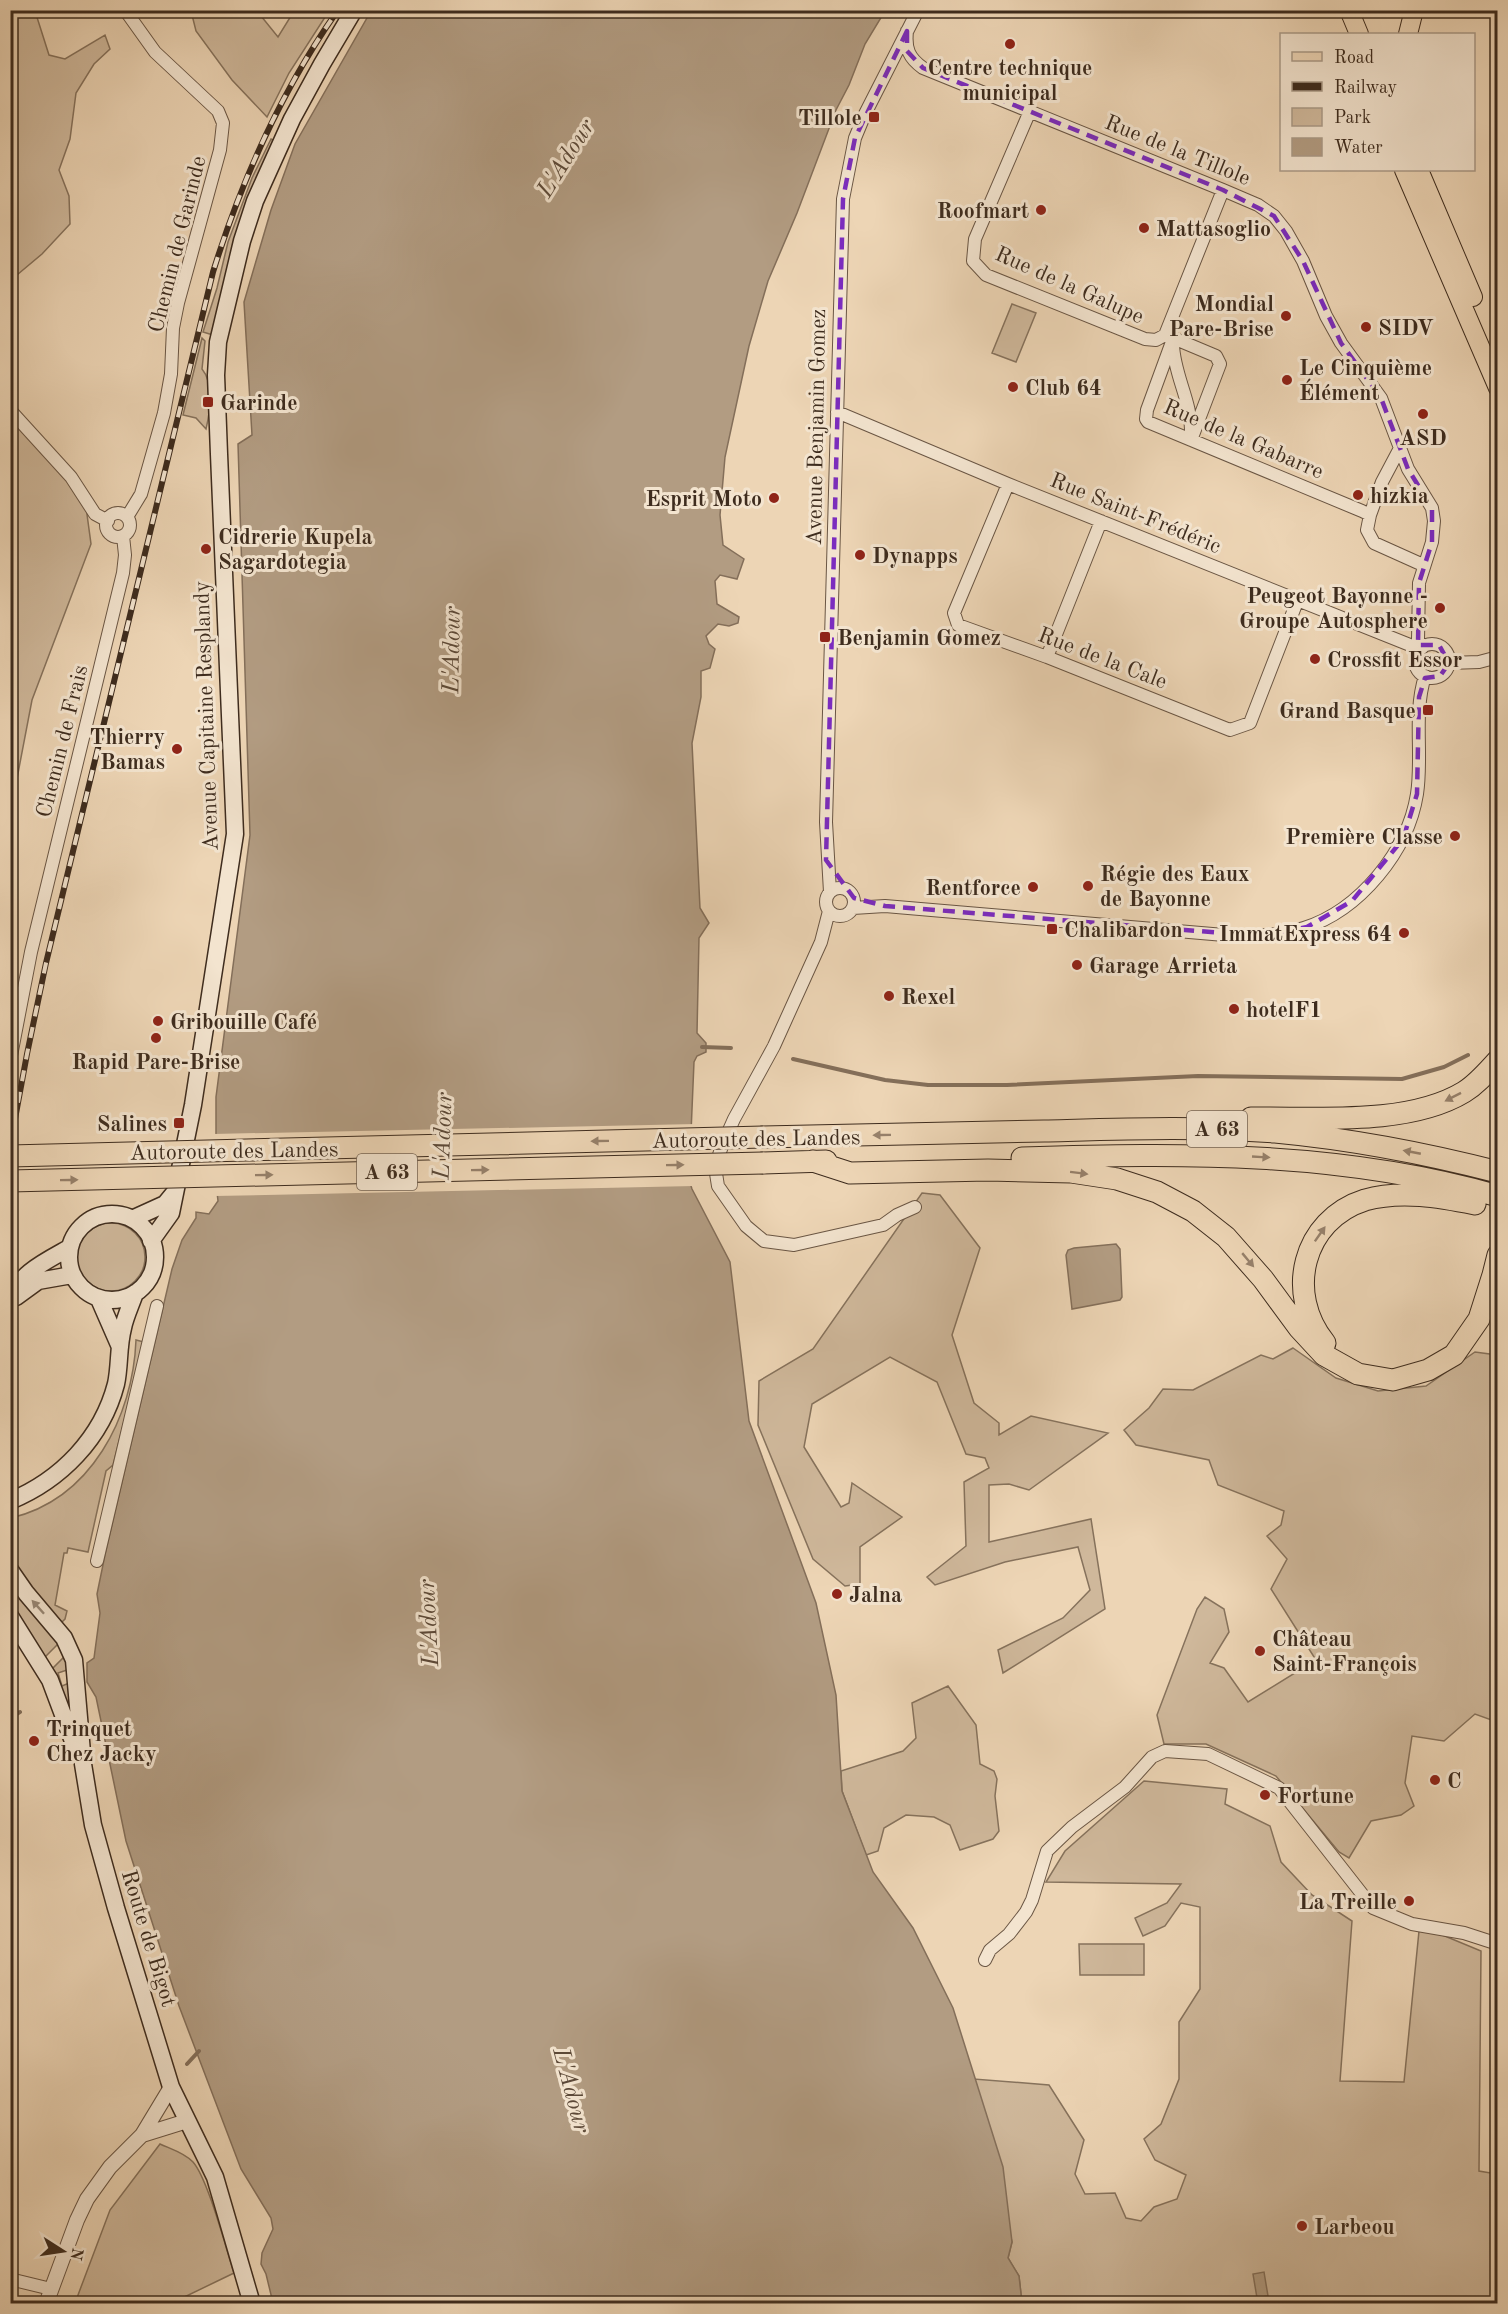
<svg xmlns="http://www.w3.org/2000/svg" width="1508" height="2314" viewBox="0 0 1508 2314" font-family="'Old Standard TT',serif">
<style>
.green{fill:#cfb89b;stroke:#86725c;stroke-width:1.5}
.water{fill:#b29c82;stroke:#846f5a;stroke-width:1.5}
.pier{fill:#edd5b5}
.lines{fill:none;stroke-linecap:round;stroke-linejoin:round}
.stream{stroke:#846f5a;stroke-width:4}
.minor-casing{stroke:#6a5644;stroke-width:14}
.tertiary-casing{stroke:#6a5644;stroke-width:16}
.secondary-casing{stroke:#3e2c1e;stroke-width:19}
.primary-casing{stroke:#3e2c1e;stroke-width:20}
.motorway-casing{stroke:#3e2c1e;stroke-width:23}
.minor{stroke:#f3e4cf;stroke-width:12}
.tertiary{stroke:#f3e4cf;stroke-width:14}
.secondary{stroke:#f3e4cf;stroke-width:16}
.primary{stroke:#edd5b5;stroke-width:18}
.motorway{stroke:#edd5b5;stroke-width:21}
.rail-casing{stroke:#3e2c1e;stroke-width:6}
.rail{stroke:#f3e4cf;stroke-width:4;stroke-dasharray:11;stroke-linecap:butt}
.motorway-bridge-casing{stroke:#3e2c1e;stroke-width:23;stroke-linecap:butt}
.motorway-bridge{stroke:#edd5b5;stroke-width:21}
.oneway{fill:#96806a}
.oneway2{fill:#988876}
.marked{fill:none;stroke:#7b2cbf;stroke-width:4.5;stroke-dasharray:12 8;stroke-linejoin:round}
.poi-dot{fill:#8f2418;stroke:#f3e4cf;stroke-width:2}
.labels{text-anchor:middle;stroke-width:6;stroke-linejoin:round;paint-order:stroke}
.shield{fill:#f3e4cf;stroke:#746353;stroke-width:1.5}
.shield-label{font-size:21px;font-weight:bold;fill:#3e2c1e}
.poi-label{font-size:22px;font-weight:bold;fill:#3e2c1e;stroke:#f3e4cf;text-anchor:start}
.street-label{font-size:22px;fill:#3e2c1e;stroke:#f3e4cf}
.water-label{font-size:24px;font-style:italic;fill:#5b4837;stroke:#f3e4cf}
</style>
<rect width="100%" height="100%" fill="#edd5b5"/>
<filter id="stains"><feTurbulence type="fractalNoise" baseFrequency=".00333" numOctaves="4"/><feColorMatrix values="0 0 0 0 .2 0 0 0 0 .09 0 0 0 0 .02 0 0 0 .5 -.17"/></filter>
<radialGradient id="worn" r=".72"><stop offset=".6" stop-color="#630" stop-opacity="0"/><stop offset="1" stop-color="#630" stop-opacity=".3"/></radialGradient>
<path class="green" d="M11,10L35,11L49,55L65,59L105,35L110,49L94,64L76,93L70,139L59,170L69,196L70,224L42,254L11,280Z
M191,11H257L278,37L294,11H329L289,73L267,117L232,80L196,31Z
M271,139L275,141L213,335L203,332L217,288L228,242L252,178Z
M1012,304L1036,313L1016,362L992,353Z
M202,338L205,341L202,369C214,383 210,412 206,429L196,418L183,415Z
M11,401L86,507L91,544L32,700L11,810Z
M922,1193L940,1195L980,1248L952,1335L974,1403L999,1423V1435L1031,1416L1108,1433L1029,1490L1009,1484L989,1485V1542L1091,1519L1105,1609L1003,1673L998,1650L1063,1618L1090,1590L1078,1547L1005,1562L935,1585L927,1577L966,1546L964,1482L989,1468L985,1458L966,1454L937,1382L890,1357L812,1404L804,1447L841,1507L849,1503L852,1483L902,1517L860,1547V1584L845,1586L813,1559L758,1425L759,1381L813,1349Z
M77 1257a34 34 0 1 1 68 0a34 34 0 1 1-68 0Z
M136,1340L144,1342L113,1465L106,1471L88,1552L68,1548L67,1553H64L55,1605L67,1611L65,1619L61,1623L18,1574L11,1561V1518C91,1499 133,1417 136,1340Z
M1293,1348L1336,1378L1378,1391L1426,1386L1475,1352L1497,1355V1722L1475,1714L1444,1741L1412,1736L1405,1783L1414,1806L1401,1815L1371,1821L1349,1858L1339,1852L1276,1776L1206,1744H1164L1157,1715L1197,1609L1205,1597L1224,1609L1229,1632L1210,1663L1224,1668L1248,1702L1316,1660L1271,1589L1287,1559L1267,1536L1281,1525L1284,1511L1218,1485L1209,1460L1136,1445L1124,1430L1149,1408L1163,1389L1193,1390L1261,1355L1273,1359Z
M10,1576L61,1641L43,1659L11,1608Z
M68,1656L70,1669L58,1673L62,1686L69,1683L72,1720L51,1670L63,1658Z
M948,1686L976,1725L980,1764L994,1771L997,1779L995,1796L999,1831L993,1839L960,1850L950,1825L934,1817L906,1815L884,1828L878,1851L866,1855L842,1791L841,1771L903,1751L916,1738L912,1703Z
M1144,1781L1227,1789L1225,1804L1270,1826L1281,1862L1312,1895L1352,1921L1340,2081L1404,2082L1419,1931L1440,1934L1481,1951L1479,2171L1497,2174L1491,2237H1497V2303H1022L1019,2276L1008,2258L1012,2242L974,2079L1049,2085L1084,2140L1075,2174L1085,2194L1115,2193L1126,2218L1141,2221L1154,2207L1177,2199L1186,2175L1155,2160L1144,2139L1161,2124L1179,2079V2022L1200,1989V1907L1181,1903L1165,1926L1143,1936L1135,1918L1167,1903L1181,1884L1046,1882L1065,1851Z
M1079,1944H1144V1975H1080Z
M160,2144C171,2149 185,2153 193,2162C208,2179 226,2249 234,2273L172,2303H75L110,2210Z"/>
<path class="water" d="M371,11H885L865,44L849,85L836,110L797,213L768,281L749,346L725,457L720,515L723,545L744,559L737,579L720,575L715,581L717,604L739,617L738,623L729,626L718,624L706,636L709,644L715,649L710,668L701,671V697L692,743L700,908L709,923L699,938L697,1033L706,1043V1052L697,1056L694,1062L689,1180L692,1189L730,1262L749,1421L816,1603L836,1695L842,1791L873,1872L913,1928L953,2008L1003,2167L1012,2242L1008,2258L1019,2276L1022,2303H273L266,2274L261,2264L262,2253L273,2229L271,2218L241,2169L179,2006L126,1841L96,1697L87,1682V1663L94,1658L100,1613L97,1594L105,1555L172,1269L182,1240L196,1218V1212L209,1214L218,1201L216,1183V1097L250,835L238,444L252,435L244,302L271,210L295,144Z
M1116,1244L1120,1249L1122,1297L1120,1300L1072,1309L1066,1255L1068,1250L1074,1248Z
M1264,2272L1268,2296L1257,2298L1253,2274Z"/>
<path class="pier" d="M696,1124L693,1179L694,1186L214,1196L213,1134Z"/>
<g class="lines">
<path class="stream" d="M702,1047L731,1048
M793,1059L885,1080L928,1085H1007L1198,1076L1402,1079L1444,1067L1468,1055
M10,1718L20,1712
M187,2064L199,2051"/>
<g class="minor-casing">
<path id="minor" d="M125,10L155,52L218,111L223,123L220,150L178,303L173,328L171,374L164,413L141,494L127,517
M907,31C905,49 909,58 923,68L1223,190L1258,205L1274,216L1286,231L1303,261L1326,316L1341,343L1381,398L1408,469L1432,508L1434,521L1432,542L1419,583L1418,640L1422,648
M1030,111L975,239L973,261L986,275L1145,339L1156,340L1165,335
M1165,335L1223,190
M1166,335L1216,356L1220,364L1191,440
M1173,339L1147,410L1146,419L1148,422L1362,511L1370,515L1367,530L1374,543L1423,565
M1173,345C1174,375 1192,402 1191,433
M10,410L71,477L95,514L108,521
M837,412L1008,484L1420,649
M1008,484L954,613L958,625L1047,657L1230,730L1250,723L1298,599
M106 525a12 12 0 1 1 24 0a12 12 0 1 1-24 0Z
M1370,515L1382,482L1400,448
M1415 661a17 17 0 1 1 34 0a17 17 0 1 1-34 0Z
M1047,657L1101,521
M1449,663L1479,662L1498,657
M826 902a14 14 0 1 1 28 0a14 14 0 1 1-28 0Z
M830,892L826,822L843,199L855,138L865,114L918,10
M853,908L885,906L1236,936C1260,936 1281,935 1304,928C1360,910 1408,851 1417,794C1423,755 1413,714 1425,676
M829,911L821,942L774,1046L734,1119L722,1146L715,1167L718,1186L746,1226L764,1241L794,1245L883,1225L897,1215L915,1207
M10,1061L31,952L123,573L125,555L123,536
M97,1561L157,1306
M985,1960L990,1950L1009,1934L1026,1912L1032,1900L1047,1851L1072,1827L1125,1787L1152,1757L1165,1751L1208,1754L1279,1788L1373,1908L1412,1924L1464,1933L1498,1944
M10,2279L51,2289"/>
</g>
<g class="tertiary-casing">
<path id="tertiary" d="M142,2135L187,2121
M46,2304L77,2220L87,2199L110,2167L142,2135L171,2087"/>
</g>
<g class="secondary-casing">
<path id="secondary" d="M69 1257a43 43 0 1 1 86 0a43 43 0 1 1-86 0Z
M132,1219L165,1204L174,1193
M151,1241L171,1213L193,1105L235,834L219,454L216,375L218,342L242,241L255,201L292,119L322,64L354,10
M16,1297L38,1281L72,1275
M99,1299L120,1347
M10,1301C17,1274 46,1261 69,1248
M10,1501C61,1480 102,1438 116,1384C120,1366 118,1347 123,1328C125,1317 131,1305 135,1293
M10,1570L26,1593L64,1638L74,1660L83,1764L93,1825L116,1908L171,2087L215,2177L252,2304
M10,1616L50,1680L74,1744"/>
</g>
<g class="primary-casing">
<path id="primary" d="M1349,10L1359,34
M1408,34L1414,10
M1404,170L1498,388
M1419,170L1473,297"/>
</g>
<g class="motorway-casing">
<path id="motorway" d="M1251,1118C1316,1117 1408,1126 1464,1092C1477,1084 1487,1072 1498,1060
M763,1137C857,1135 950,1133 1044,1131C1121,1129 1198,1126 1275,1132C1350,1139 1424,1153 1498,1172
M1022,1158C1183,1153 1341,1151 1498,1196
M813,1161L850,1173L988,1170L1071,1172L1117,1179L1157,1192L1193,1211L1226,1237L1263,1279L1299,1328L1324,1355L1358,1374L1393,1380L1428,1370L1454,1355L1479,1319L1493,1275L1498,1255
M763,1163L826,1161
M1325,1343C1285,1294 1302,1220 1365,1200C1401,1190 1440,1197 1475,1204"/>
</g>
<use href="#minor" class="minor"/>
<use href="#tertiary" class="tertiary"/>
<use href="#secondary" class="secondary"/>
<use href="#primary" class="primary"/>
<use href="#motorway" class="motorway"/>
<g class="rail-casing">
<path id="rail" d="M10,1146L27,1054L46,963L213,272C242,179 281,91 338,10"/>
</g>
<use href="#rail" class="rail"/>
<g class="motorway-bridge-casing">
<path id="motorway-bridge" d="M10,1156L763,1137
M10,1181L763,1163"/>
</g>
<use href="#motorway-bridge" class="motorway-bridge"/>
</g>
<defs><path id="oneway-solid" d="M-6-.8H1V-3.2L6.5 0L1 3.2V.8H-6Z" transform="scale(1.5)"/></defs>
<g class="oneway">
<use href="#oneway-solid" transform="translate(1453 1097) rotate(153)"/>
<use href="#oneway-solid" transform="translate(882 1135) rotate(179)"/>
<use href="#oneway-solid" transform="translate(600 1141) rotate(179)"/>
<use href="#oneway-solid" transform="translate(1412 1152) rotate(-169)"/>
<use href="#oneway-solid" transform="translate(1261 1157) rotate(3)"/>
<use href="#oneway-solid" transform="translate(675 1165) rotate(-1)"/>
<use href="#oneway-solid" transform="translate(480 1170) rotate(-1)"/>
<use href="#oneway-solid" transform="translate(1079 1173) rotate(7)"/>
<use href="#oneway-solid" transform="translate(264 1175) rotate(-1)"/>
<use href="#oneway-solid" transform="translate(69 1180) rotate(-1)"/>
<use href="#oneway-solid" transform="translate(1320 1234) rotate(-55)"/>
<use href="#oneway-solid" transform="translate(1248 1260) rotate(50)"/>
</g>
<use class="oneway2" href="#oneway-solid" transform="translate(38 1607) rotate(-132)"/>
<path class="marked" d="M907,31V51L923,68L1223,190L1274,216L1303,261L1341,343L1381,398L1408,469L1432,508V542L1419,583L1418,645H1439L1449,663L1440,676L1425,678L1419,697L1417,794L1403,839L1352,901L1307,927L1261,936L885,906L854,898L826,860L843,199L855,138Z"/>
<g class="poi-dot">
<circle cx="1010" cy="44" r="6"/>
<rect x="868" y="111" width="12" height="12" rx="3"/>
<circle cx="1041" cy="210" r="6"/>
<circle cx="1144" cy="228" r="6"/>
<circle cx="1286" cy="316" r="6"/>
<circle cx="1366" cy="327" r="6"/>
<circle cx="1287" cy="380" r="6"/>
<circle cx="1013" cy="387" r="6"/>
<rect x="202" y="396" width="12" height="12" rx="3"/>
<circle cx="1423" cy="414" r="6"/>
<circle cx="1358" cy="495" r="6"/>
<circle cx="774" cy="498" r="6"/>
<circle cx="206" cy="549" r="6"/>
<circle cx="860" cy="555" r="6"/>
<circle cx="1440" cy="608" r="6"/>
<rect x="819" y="631" width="12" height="12" rx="3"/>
<circle cx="1315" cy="659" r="6"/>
<rect x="1422" y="704" width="12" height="12" rx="3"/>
<circle cx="177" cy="749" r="6"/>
<circle cx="1455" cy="836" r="6"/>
<circle cx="1088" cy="886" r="6"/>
<circle cx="1033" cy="887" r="6"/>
<rect x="1046" y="923" width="12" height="12" rx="3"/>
<circle cx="1404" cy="933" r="6"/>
<circle cx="1077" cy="965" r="6"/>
<circle cx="889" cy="996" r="6"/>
<circle cx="1234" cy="1009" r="6"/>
<circle cx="158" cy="1021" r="6"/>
<circle cx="156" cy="1038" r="6"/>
<rect x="173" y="1117" width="12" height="12" rx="3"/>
<circle cx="837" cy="1594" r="6"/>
<circle cx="1260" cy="1651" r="6"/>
<circle cx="34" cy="1741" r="6"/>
<circle cx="1435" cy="1780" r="6"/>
<circle cx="1265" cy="1795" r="6"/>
<circle cx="1409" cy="1901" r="6"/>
<circle cx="1302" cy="2226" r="6"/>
</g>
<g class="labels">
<g class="shield">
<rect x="1187" y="1111" width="60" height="36" rx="4.5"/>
<rect x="357" y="1154" width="60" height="36" rx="4.5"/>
</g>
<g class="shield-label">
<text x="1217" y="1136">A 63</text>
<text x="387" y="1179">A 63</text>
</g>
<g class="poi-label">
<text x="1010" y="75" text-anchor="middle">Centre technique<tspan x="1010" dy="25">municipal</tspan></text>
<text x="862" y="125" text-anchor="end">Tillole</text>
<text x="1029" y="218" text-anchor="end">Roofmart</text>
<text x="1156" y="236">Mattasoglio</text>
<text x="1274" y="311" text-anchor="end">Mondial<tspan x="1274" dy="25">Pare-Brise</tspan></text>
<text x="1378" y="335">SIDV</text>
<text x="1299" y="375">Le Cinquième<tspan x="1299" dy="25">Élément</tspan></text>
<text x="1025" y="395">Club 64</text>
<text x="220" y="410">Garinde</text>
<text x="1423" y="445" text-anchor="middle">ASD</text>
<text x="1370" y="503">hizkia</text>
<text x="762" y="506" text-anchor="end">Esprit Moto</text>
<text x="218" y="544">Cidrerie Kupela<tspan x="218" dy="25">Sagardotegia</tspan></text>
<text x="872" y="563">Dynapps</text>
<text x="1428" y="603" text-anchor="end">Peugeot Bayonne -<tspan x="1428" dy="25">Groupe Autosphere</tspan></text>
<text x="837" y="645">Benjamin Gomez</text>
<text x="1327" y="667">Crossfit Essor</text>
<text x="1416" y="718" text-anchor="end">Grand Basque</text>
<text x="165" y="744" text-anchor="end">Thierry<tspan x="165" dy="25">Bamas</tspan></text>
<text x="1443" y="844" text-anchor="end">Première Classe</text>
<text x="1100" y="881">Régie des Eaux<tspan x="1100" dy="25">de Bayonne</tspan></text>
<text x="1021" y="895" text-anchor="end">Rentforce</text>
<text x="1064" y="937">Chalibardon</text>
<text x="1392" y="941" text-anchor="end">ImmatExpress 64</text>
<text x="1089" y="973">Garage Arrieta</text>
<text x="901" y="1004">Rexel</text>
<text x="1246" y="1017">hotelF1</text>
<text x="170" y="1029">Gribouille Café</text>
<text x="156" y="1069" text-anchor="middle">Rapid Pare-Brise</text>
<text x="167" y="1131" text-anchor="end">Salines</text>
<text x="849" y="1602">Jalna</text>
<text x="1272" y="1646">Château<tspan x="1272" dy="25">Saint-François</tspan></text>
<text x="46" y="1736">Trinquet<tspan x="46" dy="25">Chez Jacky</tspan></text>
<text x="1447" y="1788">C</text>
<text x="1277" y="1803">Fortune</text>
<text x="1397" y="1909" text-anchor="end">La Treille</text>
<text x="1314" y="2234">Larbeou</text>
</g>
<g class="street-label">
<text transform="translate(1178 149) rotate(22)" y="8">Rue de la Tillole</text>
<text transform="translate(176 244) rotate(-76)" y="8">Chemin de Garinde</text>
<text transform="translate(1070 284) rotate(24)" y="8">Rue de la Galupe</text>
<text transform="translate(815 427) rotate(-89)" y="8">Avenue Benjamin Gomez</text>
<text transform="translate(1244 438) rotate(23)" y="8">Rue de la Gabarre</text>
<text transform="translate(1136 512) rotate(22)" y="8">Rue Saint-Frédéric</text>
<text transform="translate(1103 657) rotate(21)" y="8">Rue de la Cale</text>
<text transform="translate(205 716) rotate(-92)" y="8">Avenue Capitaine Resplandy</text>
<text transform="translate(61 741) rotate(-76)" y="8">Chemin de Frais</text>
<text transform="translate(756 1138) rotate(-1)" y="8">Autoroute des Landes</text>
<text transform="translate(234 1150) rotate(-1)" y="8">Autoroute des Landes</text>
<text transform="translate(150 1938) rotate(73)" y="8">Route de Bigot</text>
</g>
<g class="water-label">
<text transform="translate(565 158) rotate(-58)" y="8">L'Adour</text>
<text transform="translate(451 650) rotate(-89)" y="8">L'Adour</text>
<text transform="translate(442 1136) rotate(-88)" y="8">L'Adour</text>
<text transform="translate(428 1623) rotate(-93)" y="8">L'Adour</text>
<text transform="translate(572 2090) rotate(75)" y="8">L'Adour</text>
</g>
</g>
<rect width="1508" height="2314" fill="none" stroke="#edd5b5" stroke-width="36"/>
<rect x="12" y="12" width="1484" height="2290" fill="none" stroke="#3e2c1e" stroke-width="3"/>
<rect x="18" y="18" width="1472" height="2278" fill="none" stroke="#3e2c1e" stroke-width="1.5"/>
<rect x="1280" y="33" width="195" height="138" fill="#f3e4cf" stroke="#ab9a88" stroke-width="1.5"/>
<rect x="1292" y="52" width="30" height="9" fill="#edd5b5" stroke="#ab9a88" stroke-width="1.5"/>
<text x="1334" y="63" font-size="18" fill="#3e2c1e">Road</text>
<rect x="1292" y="82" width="30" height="9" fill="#3e2c1e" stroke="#ab9a88" stroke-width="1.5"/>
<text x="1334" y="93" font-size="18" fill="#3e2c1e">Railway</text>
<rect x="1292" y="108" width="30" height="18" fill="#cfb89b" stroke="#ab9a88" stroke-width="1.5"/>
<text x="1334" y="123" font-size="18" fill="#3e2c1e">Park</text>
<rect x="1292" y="138" width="30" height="18" fill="#b29c82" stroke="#ab9a88" stroke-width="1.5"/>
<text x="1334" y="153" font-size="18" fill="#3e2c1e">Water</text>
<g transform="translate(63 2251) rotate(102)" stroke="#f3e4cf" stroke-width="4.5" paint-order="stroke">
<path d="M0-4.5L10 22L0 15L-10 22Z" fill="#3e2c1e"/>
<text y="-9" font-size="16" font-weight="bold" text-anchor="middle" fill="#3e2c1e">N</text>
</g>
<rect width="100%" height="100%" filter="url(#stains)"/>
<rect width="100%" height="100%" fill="url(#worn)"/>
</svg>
